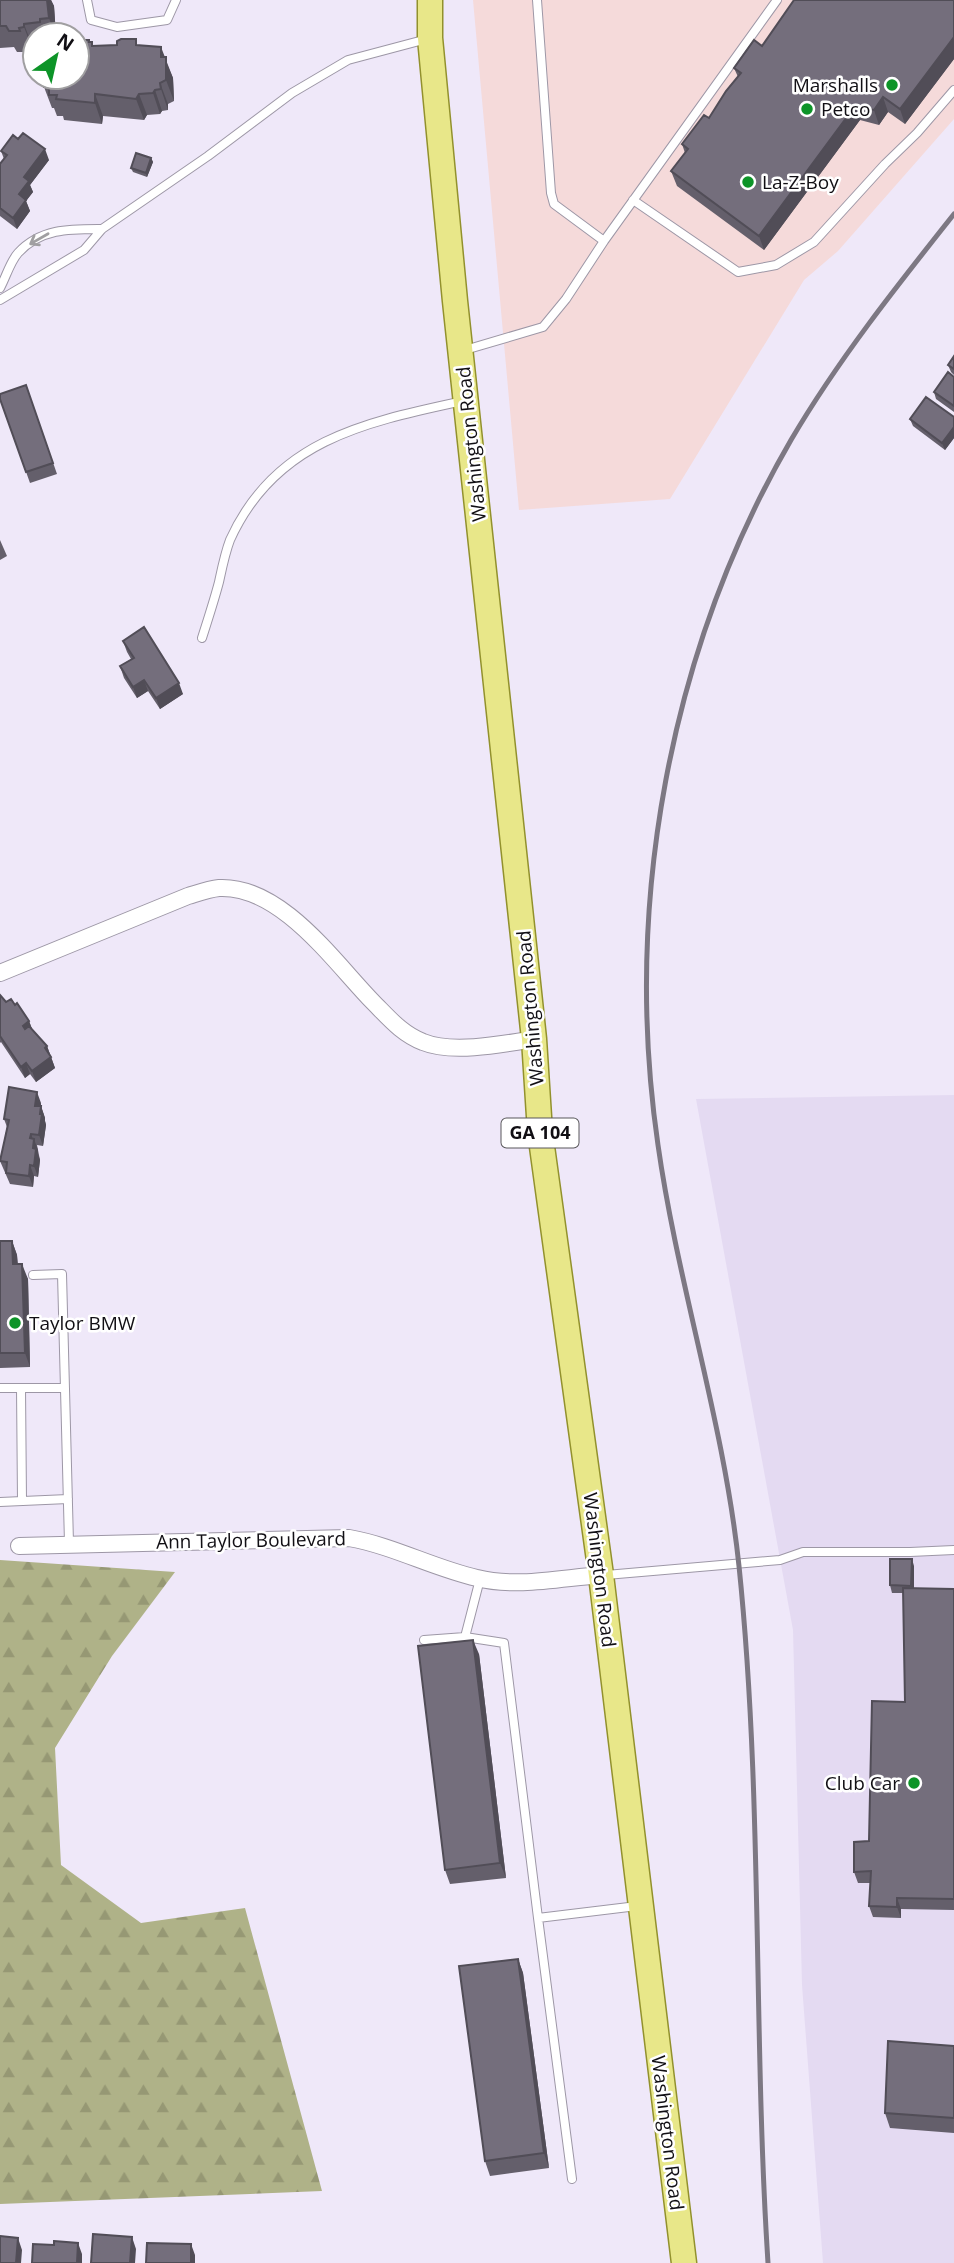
<svg xmlns="http://www.w3.org/2000/svg" width="954" height="2263" viewBox="0 0 954 2263" font-family="'Open Sans',sans-serif">
<style>
.commercial{fill:#f5dada}
.built{fill:#e4daf2}
.forest{fill:url(#forest-firs)}
.lines{fill:none;stroke-linecap:round;stroke-linejoin:round}
.lane-casing{stroke:#9d97a6;stroke-width:10}
.street-casing{stroke:#9d97a6;stroke-width:18}
.primary-casing{stroke:#92912d;stroke-width:27}
.lane{stroke:#fff;stroke-width:8}
.street{stroke:#fff;stroke-width:16}
.primary{stroke:#e8e789;stroke-width:24}
.rail{stroke:#7d7883;stroke-width:5}
.wall{fill:#645f6b}
.shaded-wall{fill:#514d57}
.building{fill:#746e7c;stroke:#514d57;stroke-width:2}
.oneway{stroke:#a09fa1}
.poi-dot{fill:#0d9428;stroke:#fff;stroke-width:2.5}
.labels{text-anchor:middle;stroke-width:5;stroke-linejoin:round;paint-order:stroke}
.shield{fill:#fff;stroke:#58575a;stroke-width:2}
.shield-label{font-size:18px;font-weight:bold;fill:#110f14}
.poi-label{font-size:19px;fill:#110f14;stroke:#fff;text-anchor:start}
.street-label{font-size:19px;fill:#110f14;stroke:#fff}
</style>
<defs>
<pattern id="forest-firs" width="22" height="20" patternUnits="userSpaceOnUse" patternTransform="scale(1.75)"><rect width="22" height="20" fill="#afb288"/><path d="M5 1l3.5 6h-7zM16 11l3.5 6h-7z" fill="#969874"/></pattern>
</defs>
<rect width="100%" height="100%" fill="#efe8f9"/>
<path class="commercial" d="M473,0H954V119L838,251L804,280L670,499L519,510Z"/>
<path class="built" d="M954,1095V2263H823L802,1985L793,1630L696,1099Z"/>
<path class="forest" d="M0,1560L175,1572L112,1656L55,1748L61,1865L141,1923L245,1908L322,2191L0,2204Z"/>
<g class="lines">
<g class="lane-casing">
<path id="lane" d="M87,0L91,20L117,27L167,20L176,0
M537,0L551,193L554,204L604,241
M633,200L738,272L776,265L814,242L885,164L917,133L954,90
M0,288C6,277 10,262 18,253C41,228 71,229 102,229
M0,300L84,250L102,229L208,156L292,93L348,60L427,39
M465,350L543,327L566,299L604,241L777,0
M202,638C208,619 214,601 219,582C222,568 225,553 230,540C275,440 366,422 463,401
M33,1275L62,1274L69,1543
M0,1388H21
M22,1501L21,1388H65
M0,1502L68,1499
M606,1575L780,1560L803,1552H910L954,1550
M465,1637L480,1579
M424,1640L465,1637L504,1643L538,1918
M572,2179L538,1918L637,1906"/>
</g>
<g class="street-casing">
<path id="street" d="M0,973L188,896C198,893 209,889 219,888C281,885 334,962 373,1002C389,1018 402,1034 423,1042C452,1054 504,1044 534,1039
M19,1546L349,1538C394,1546 433,1568 477,1578C516,1588 561,1578 601,1575"/>
</g>
<g class="primary-casing">
<path id="primary" d="M430,0V38L455,301L534,1039L540,1132L601,1575L684,2263"/>
</g>
<use href="#lane" class="lane"/>
<use href="#street" class="street"/>
<use href="#primary" class="primary"/>
<path class="rail" d="M768,2263C753,2031 763,1798 739,1566C724,1423 678,1286 658,1145C623,905 669,650 791,440C838,360 896,287 954,214"/>
</g>
<path class="wall" d="M0,0H51L54,6L56,35H35V44L32,45V48L27,49V52H17L14,47L0,48Z
M954,0V59L905,124L888,112L879,125L860,120L764,250L677,186L671,171L685,153L682,144L709,118L738,77L734,68L762,46Z
M90,42L94,46L138,45L164,57L173,78L174,101L168,104V110L162,111L160,114L147,115L144,120L103,116L102,124L64,120L63,116H57L54,108H52L44,87Z
M1,151L49,160L30,185L33,192L26,201L30,211L17,229L0,216V164L4,159Z
M151,158L153,162L147,177L133,172L131,168Z
M954,356V375L951,372L948,365Z
M954,377V412L936,399L934,392Z
M26,385L57,474L30,483L0,399Z
M954,417V438L945,450L913,426L910,419Z
M0,540L7,556L0,560Z
M123,641L183,694L160,709L148,691L137,698L124,678L120,666L131,659L127,652Z
M0,995L6,1002L15,1005L29,1021L33,1031L47,1046L55,1068L36,1082L30,1074L25,1078L1,1042L0,1043Z
M41,1103V1106L45,1118V1121L46,1125L43,1146L37,1145L40,1160L38,1177L34,1176L33,1187L10,1184L0,1161L7,1127L4,1119Z
M0,1241H12L17,1255L18,1264L28,1279L30,1367L0,1368Z
M914,1566V1588L954,1589V1910L901,1909V1918L873,1917L869,1906L871,1883H858L854,1872L869,1841L905,1702L903,1593H892L890,1585Z
M479,1654L506,1878L450,1884L445,1870Z
M518,1959L523,1973L549,2168L490,2176L485,2161Z
M954,2046V2133L890,2128L885,2113Z"/>
<path class="shaded-wall" d="M47,0H51L54,6L56,35H55L49,18Z
M24,24L32,45V48L24,27Z
M954,37V59L905,124L900,109Z
M161,47L173,78L174,101L166,80L161,57Z
M160,83L168,104V110L161,89Z
M155,90L162,111L160,114L153,93Z
M95,94L103,116L102,124L95,103Z
M139,94L147,115L144,120L136,99Z
M883,97L888,112L879,125L874,110Z
M855,106L860,120L764,250L759,236Z
M45,149L49,160L30,185L33,192L26,201L30,211L17,229L13,218L24,177Z
M151,158L153,162L147,177L146,173Z
M954,427V438L945,450L942,443Z
M144,680L148,691L137,698L133,687Z
M179,683L183,694L160,709L156,698Z
M29,1021L33,1032L27,1037L23,1026Z
M47,1046L55,1068L36,1082L32,1071L45,1048Z
M26,1063L30,1074L25,1078L21,1067Z
M37,1092L41,1103L39,1117L35,1106Z
M41,1106L45,1118V1121L46,1125L43,1146L39,1135Z
M31,1134L34,1143V1139L38,1150V1154L40,1160L38,1177L34,1166L30,1138Z
M30,1165L34,1176L33,1187L29,1176Z
M12,1241L17,1255L18,1279L13,1264Z
M22,1264L28,1279L30,1367L25,1353Z
M912,1559L914,1566V1593L911,1586Z
M473,1640L479,1654L506,1878L500,1863Z
M897,1898L901,1909V1918L897,1907Z
M518,1959L523,1973L549,2168L544,2153Z
M132,2237L136,2249L135,2263H130Z
M18,2238L22,2250L21,2263H16Z
M78,2243L82,2254V2263H77Z
M191,2244L195,2255V2263H191Z"/>
<path class="building" d="M0,0H47L49,18L40,19V22L24,24V27L19,28L20,31H9L6,26H0Z
M794,0H954V37L900,109L883,97L874,110L855,106L759,236L671,171L688,149L682,144L704,115L709,118L726,91L741,73L734,68L754,40L762,46Z
M121,39H136V45L161,47V57H166V80L160,83L161,89L155,90L153,93L139,94L136,99L95,94V103L56,99L57,95H49V87H44V77H77V40H89V42H92V46L117,45V41Z
M23,133L45,149L24,177L29,181L19,194L26,200L13,218L0,208V164L7,155L1,151L13,135L18,139Z
M136,153L151,158L146,173L131,168Z
M954,356V369L948,365Z
M948,372L954,377V406L934,392Z
M26,385L53,463L26,472L0,399V394Z
M926,397L954,417V427L942,443L910,419Z
M144,627L179,683L156,698L144,680L133,687L120,666L134,658L123,641Z
M0,995L6,1002L11,999L15,1005L17,1003L29,1021L23,1026L25,1029L29,1026L47,1046L45,1048L51,1057L32,1071L26,1063L21,1067L0,1036Z
M9,1087L37,1092L35,1106H41L40,1114H42L39,1135L31,1134L30,1138L34,1139L33,1148L36,1149L34,1166L30,1165L29,1176L6,1173L7,1162L0,1161L9,1120L4,1119Z
M0,1241H12L13,1264H22L25,1353H0Z
M890,1559H912L911,1586L890,1585Z
M903,1588L954,1589V1899L897,1898V1907L869,1906L871,1871L854,1872V1842L869,1841L872,1701L905,1702Z
M473,1640L500,1863L445,1870L418,1646Z
M518,1959L544,2153L485,2161L459,1966Z
M888,2041L954,2046V2118L885,2113Z
M93,2234L132,2237L130,2263H91Z
M0,2236L18,2238L16,2263H0Z
M54,2241L78,2243L77,2263H32L33,2244L54,2245Z
M147,2243L191,2244V2263H146Z"/>
<defs><path id="oneway-shaft" d="M-6 0H5M1.5-3L5.5 0L1.5 3" fill="none" stroke-width="1.6" stroke-linecap="round" stroke-linejoin="round" transform="scale(1.75)"/></defs>
<use class="oneway" href="#oneway-shaft" transform="translate(39 239) rotate(150)"/>
<g class="poi-dot">
<circle cx="892" cy="85" r="7"/>
<circle cx="807" cy="109" r="7"/>
<circle cx="748" cy="182" r="7"/>
<circle cx="15" cy="1323" r="7"/>
<circle cx="914" cy="1783" r="7"/>
</g>
<g class="labels">
<rect class="shield" x="501.5" y="1118.5" width="77" height="29" rx="5"/>
<g class="shield-label">
<text x="540" y="1139">GA 104</text>
</g>
<g class="poi-label">
<text x="878" y="92" text-anchor="end">Marshalls</text>
<text x="821" y="116">Petco</text>
<text x="762" y="189">La-Z-Boy</text>
<text x="29" y="1330">Taylor BMW</text>
<text x="900" y="1790" text-anchor="end">Club Car</text>
</g>
<g class="street-label">
<text transform="translate(471 444) rotate(-96)" y="7">Washington Road</text>
<text transform="translate(530 1008) rotate(-95)" y="7">Washington Road</text>
<text transform="translate(251 1540) rotate(-1)" y="7">Ann Taylor Boulevard</text>
<text transform="translate(600 1570) rotate(83)" y="7">Washington Road</text>
<text transform="translate(668 2133) rotate(83)" y="7">Washington Road</text>
</g>
</g>
<g transform="translate(56 56) rotate(34)"><circle r="33" fill="#ffffff" stroke="#a09fa1" stroke-width="2"/>
<path d="M0-5L12 26L0 18L-12 26Z" fill="#0d9428"/>
<text y="-10" font-size="19" font-weight="bold" text-anchor="middle" fill="#110f14">N</text>
</g>
</svg>
